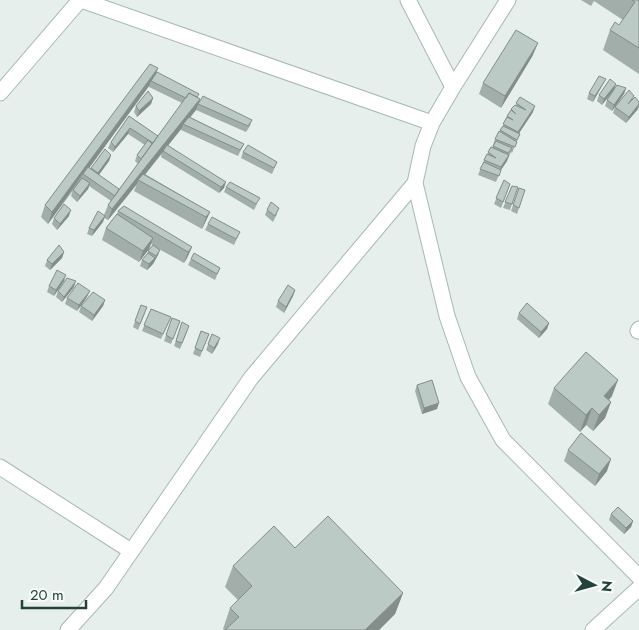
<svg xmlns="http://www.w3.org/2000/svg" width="639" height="630" viewBox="0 0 639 630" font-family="Jost,sans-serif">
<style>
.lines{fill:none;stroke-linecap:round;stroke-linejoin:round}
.minor-casing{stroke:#a8b8b2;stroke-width:17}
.minor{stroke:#fff;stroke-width:15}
.wall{fill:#a1aea9;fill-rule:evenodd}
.shaded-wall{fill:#838d89}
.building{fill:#bbcac4;stroke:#838d89}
</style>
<rect width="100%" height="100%" fill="#e6efeb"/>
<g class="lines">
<g class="minor-casing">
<path id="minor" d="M81,0L432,123
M408,0L453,87
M508,0L453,87L432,123L423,146L415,183L447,316L468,377L503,440L639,577
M0,93L80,0
M638,331L639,329
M0,467L131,551
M68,630L106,588L251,378L415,183
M593,630L639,588"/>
</g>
<use href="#minor" class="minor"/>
</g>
<path class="wall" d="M581,0H639V74L603,50L610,30L619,25L623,20L594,1L591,6Z
M533,55L501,108L479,94L483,83Z
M156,73L200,99L198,104L252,120L250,126L246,132L196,110L190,117L244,144L238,156L181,130L182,128L168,145L224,188L219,193L161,157L162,152L145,174L210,212L202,229L134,191L137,184L108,220L104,218L103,222L92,236L87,234L89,228L104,215L108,205L111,201L89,186L88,189L77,202L71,196L73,190L83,177L48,224L41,217L45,205ZM149,86V87L182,103L158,136L129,116L111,142L108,148L113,152L128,134L145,145L137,155L135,161L138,164L119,189L98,175L109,161L111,155L91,168V169L89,168Z
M606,79L603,84L593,102L587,99L589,93Z
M616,84L602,105L597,101L599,95Z
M626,88L624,94L612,111L605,106L607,100Z
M520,97L533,112L519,133L520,134L512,153L511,152L507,161L501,170L496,182L478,175L484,160L491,147L492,148L495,139L502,128L507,116L516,105Z
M153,98L151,104L137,117L134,112L136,106Z
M633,99L639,102V106L638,109L626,123L613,113L615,107Z
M243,152L277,162L272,174L241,158Z
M504,180L510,184L501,208L494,204Z
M512,186V204L510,210L503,208Z
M226,187L257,204L254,210L224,192Z
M519,188V208L517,214L511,211Z
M267,210L277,214L273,222L265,215Z
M118,211L192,247L187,258L184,263L159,249L158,255L153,264L147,270L140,266L142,260L147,254L148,251L153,245L151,244L149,249L139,262L102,240L106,228L117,214Z
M69,216L57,230L52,224L54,218Z
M208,224L240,232L234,245L205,230Z
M64,252L62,258L50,270L45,266L47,260Z
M191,259L220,268L215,280L188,265Z
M64,281L54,296L47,292L49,286Z
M74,287L62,302L56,297L58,291Z
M295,290L293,296L284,313L276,307L278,301Z
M87,297L77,311L65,304L67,298Z
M105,300L103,306L92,321L79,312L81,306Z
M141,305L145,313L138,330L133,327Z
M151,309L171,317L161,339L142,331Z
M519,313L549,323L547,329L539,338L517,319Z
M172,318L180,321L171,344L164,341Z
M182,322L187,332L180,349L174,346Z
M201,331L209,334L200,357L193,354Z
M212,334L218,344L212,354L206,350Z
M417,385L437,409L422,414L415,391Z
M554,388L612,396L609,400L611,402L605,418L593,431L586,425L580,432L548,404Z
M568,450L607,471L595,486L564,461Z
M611,514L633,521L631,527L624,534L609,520Z
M295,548L403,593L395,614L379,630H224L223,629L230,608L238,600L225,587L233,566Z"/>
<path class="shaded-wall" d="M538,43L533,55L501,108L505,96Z
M158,68L154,80L151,81L149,86L84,175L83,174L48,224L52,212Z
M606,79L603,84L593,102L595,96Z
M616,84L614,90L602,105L604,99Z
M626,88L624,94L612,111L614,105Z
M153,98L151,104L137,117L139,111Z
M200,99L196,110L184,125L183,124L182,128L140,181L138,180L137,184L108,220L112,209Z
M639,104L638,109L626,123L629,117Z
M535,106L533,112L516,138L518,132Z
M130,128L128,134L113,152L115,147Z
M111,155L109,161L96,179L98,173Z
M509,155L507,161L499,173L501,167Z
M226,182L224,188L219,193L221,187Z
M90,183L88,189L77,202L80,196Z
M71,210L69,216L57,230L60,224Z
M210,212L205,223L202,229L206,217Z
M105,216L103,222L92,236L94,230Z
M153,238L149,249L139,262L143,251Z
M192,247L187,258L184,263L188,252Z
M160,250L158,255L153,264L147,270L149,264L155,258Z
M64,252L62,258L50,270L52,264Z
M66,275L64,281L54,296L56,290Z
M76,281L74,287L62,302L64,297Z
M295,290L293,296L284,313L286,307Z
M90,291L87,297L77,311L79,305Z
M105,300L103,306L92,321L94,315Z
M549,323L547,329L539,338L541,332Z
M220,338L218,344L212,354L214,348Z
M618,380L612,396L598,412L604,396Z
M611,402L605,418L593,431L599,415Z
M439,403L437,409L422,414L424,408Z
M592,408L586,425L580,432L586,415Z
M611,459L607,471L595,486L599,474Z
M633,521L631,527L624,534L626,528Z
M403,593L395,614L379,630H365Z"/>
<path class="building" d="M632,0H639V48L610,30L615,22L619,25L635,2Z
M516,30L538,43L505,96L483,83Z
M150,64L158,68L52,212L45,205Z
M157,72L199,94L197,97L189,93L186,98L151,81Z
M599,76L606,79L595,96L589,93Z
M610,79L616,84L604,99L599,95Z
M617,85L626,88L614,105L607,100Z
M629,90L634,96L628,104L635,97L639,102V104L629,117L615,107Z
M148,91L153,98L139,111L136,106Z
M189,93L200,99L112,209L108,205Z
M203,96L252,120L248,126L198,104Z
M520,97L535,106L518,132L503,124L507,117L513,120L507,116L511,110L516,114L511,109L515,105L526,110L516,103Z
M129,116L158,136L153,143L130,128L115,147L111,142Z
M189,117L244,144L240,150L183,124Z
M503,126L520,134L517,140L500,130Z
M499,131L517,142L515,147L495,139Z
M148,140L152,144L141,159L137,155Z
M496,141L512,148L508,153L493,146Z
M167,145L226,182L221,187L163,151Z
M248,145L277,162L274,168L243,152Z
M491,147L509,155L501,167L484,160L487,154L496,158L488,152Z
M105,149L111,155L98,173L91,168Z
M484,162L501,170L499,176L480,169Z
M88,167L119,189L115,196L83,174Z
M143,174L210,212L206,217L138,180Z
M82,178L90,183L80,196L73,190Z
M504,180L510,184L503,202L496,198Z
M230,182L260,198L256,204L226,187Z
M512,186L518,187L512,204L505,202Z
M519,188L525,190L519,208L513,205Z
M271,202L279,208L275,216L267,210Z
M64,204L71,210L60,224L54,218Z
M124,206L192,247L188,252L118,211Z
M98,211L105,216L94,230L89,228Z
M117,214L153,238L143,251L106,228Z
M212,217L240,232L236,239L208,224Z
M59,245L64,252L52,264L47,260Z
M153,245L160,250L156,256L148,251Z
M148,253L155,258L149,264L142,260Z
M194,253L220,268L217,274L191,259Z
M57,270L66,275L56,290L49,286Z
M67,278L76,281L64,297L58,291Z
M78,283L90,291L79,305L67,298Z
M288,285L295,290L286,307L278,301Z
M93,292L105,300L94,315L81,306Z
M527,303L549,323L541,332L519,313Z
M141,305L147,307L140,324L135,321Z
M151,309L171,317L163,334L144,325Z
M172,318L180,321L173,339L166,335Z
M182,322L189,326L182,343L176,341Z
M201,331L209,334L202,351L195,348Z
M212,334L220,338L214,348L208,344Z
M586,352L618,380L604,396L611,402L599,415L592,408L586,415L554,388Z
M432,380L439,403L424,408L417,385Z
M581,433L611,459L599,474L568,450Z
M618,507L633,521L626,528L611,514Z
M328,516L403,593L365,630H225L239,617L230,608L252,586L233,566L274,526L295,548Z"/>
<g transform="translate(594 585) rotate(96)" stroke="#f7fbf9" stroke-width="4" paint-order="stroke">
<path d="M0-4L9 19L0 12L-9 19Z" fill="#24423a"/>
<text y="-8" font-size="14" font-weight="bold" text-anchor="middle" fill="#24423a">N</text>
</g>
<path d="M22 600v8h64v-8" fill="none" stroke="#24423a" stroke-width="2.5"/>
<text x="30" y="600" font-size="15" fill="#24423a" stroke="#f7fbf9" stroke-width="4" paint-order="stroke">20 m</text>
</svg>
